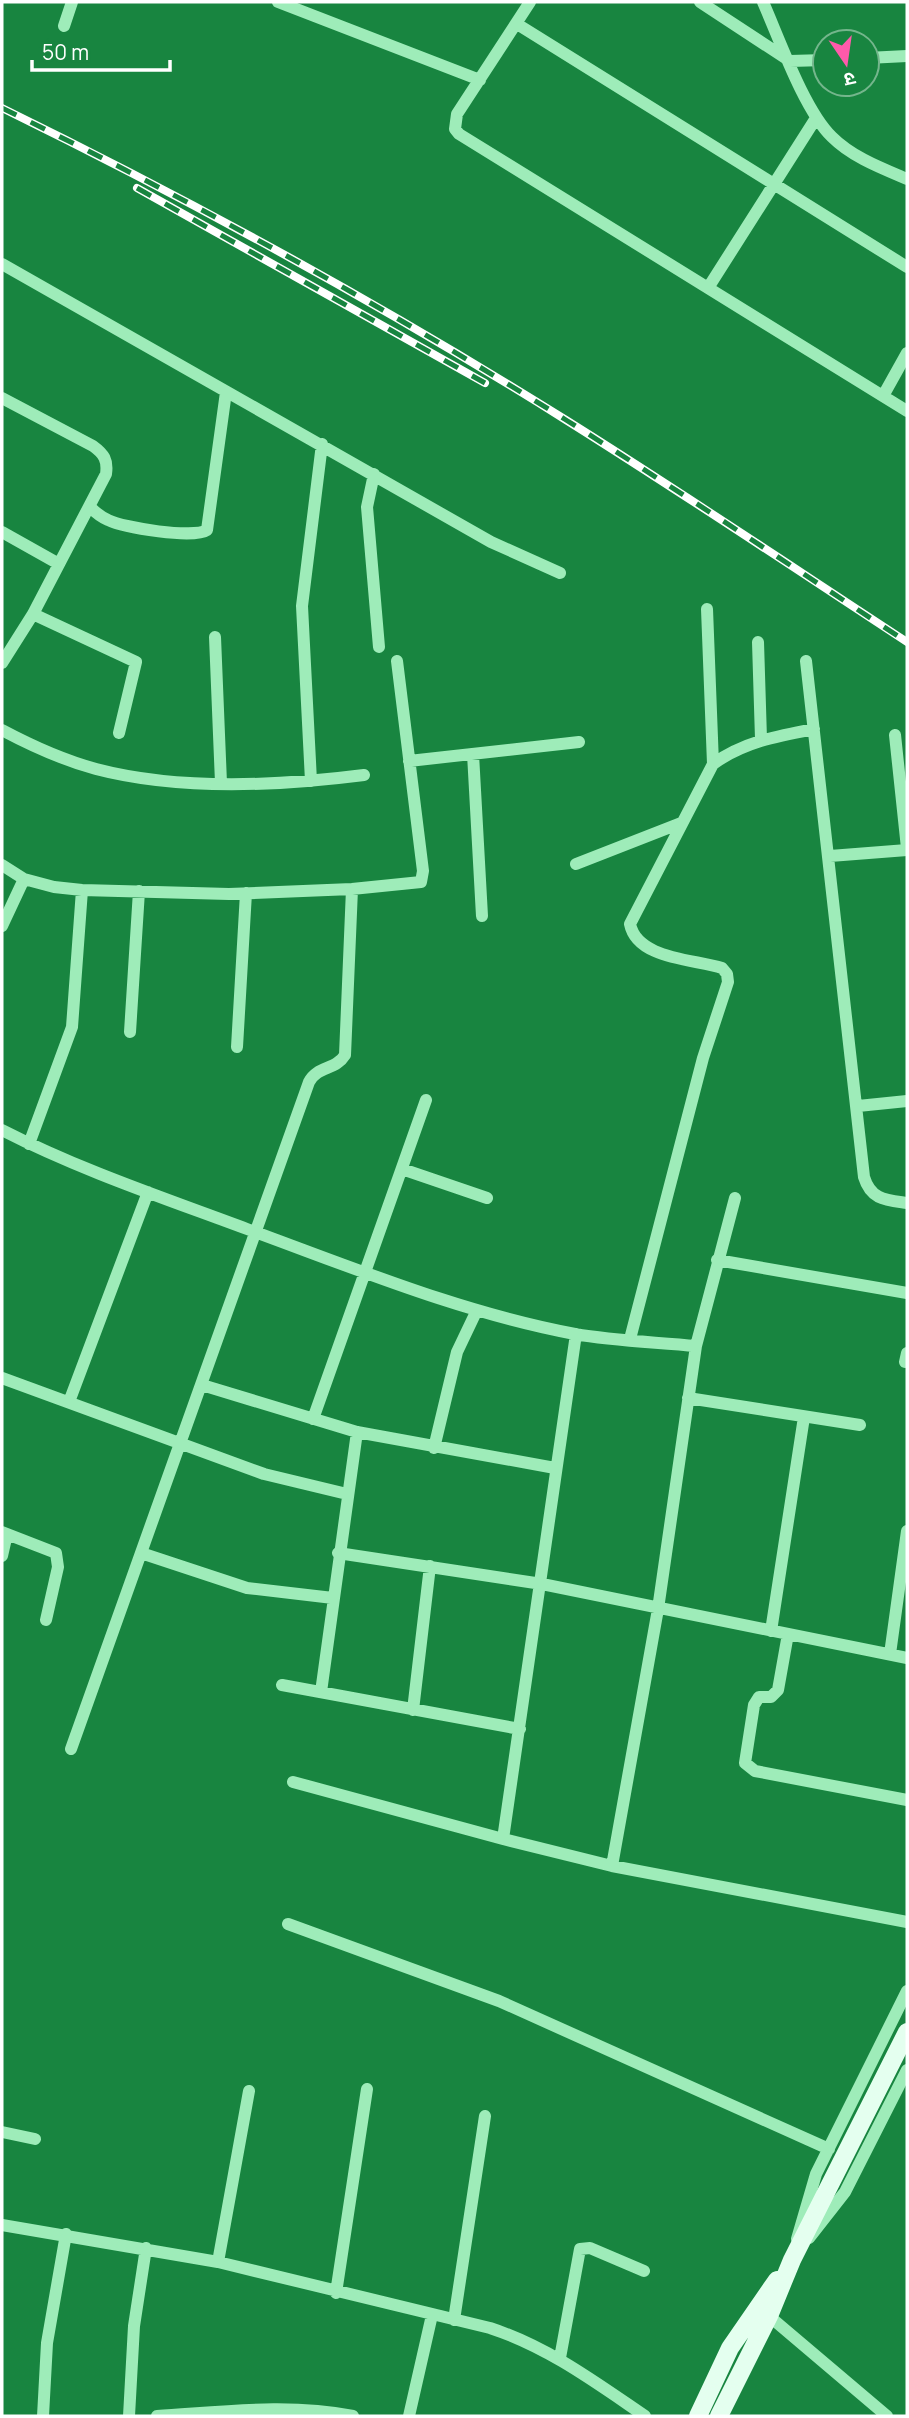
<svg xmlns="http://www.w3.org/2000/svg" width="909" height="2418" viewBox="0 0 909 2418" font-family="Manrope,'Noto Sans Devanagari',sans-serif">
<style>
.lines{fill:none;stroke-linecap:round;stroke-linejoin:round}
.minor{stroke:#9eecb9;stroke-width:12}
.major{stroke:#e4ffef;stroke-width:18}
.rail-casing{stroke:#fff;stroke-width:8}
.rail{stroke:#188540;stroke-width:5;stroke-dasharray:16;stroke-linecap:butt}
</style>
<rect width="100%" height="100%" fill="#188540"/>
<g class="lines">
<path class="minor" d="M278,2L480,80
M530,2L457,114L455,129L459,134L907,411
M700,2L790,61L825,60
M763,2C779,38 804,110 832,137C852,157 881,168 907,179
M517,24L907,267
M64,26L72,2
M867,58L907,56
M2,264L491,542L560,573
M708,288L816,118
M883,396L907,353
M2,398L93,446C104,454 108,460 106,474L33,614L2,663
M374,474L367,507L379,647
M90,507C95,512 101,517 108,520C124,528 194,539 207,530L226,392
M2,532L59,564
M707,609L713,764
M33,614L136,662L119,733
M215,637L221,783
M758,642L761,739
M806,661L864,1177C871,1200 886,1200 907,1203
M2,730C32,746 63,760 96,769C180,791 278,786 364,775
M895,735L907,848
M473,754L482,916
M409,761L579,742
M311,781L302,606L322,444
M830,856L907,850
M576,864L681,823
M2,865L24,879L54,887L82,890L229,894L352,889L421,882L423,871L397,661
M2,926L24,879
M130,1032L139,891
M237,1047L246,893
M858,1106L907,1101
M2,1130C80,1170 164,1198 247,1229C354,1268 462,1313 575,1334C614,1341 656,1342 696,1346
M29,1144L72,1027L82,890
M402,1169L487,1198
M717,1260L907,1293
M576,1334L503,1839L612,1866L907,1922
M630,1339L703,1058L728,982L727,974L722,968C693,959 637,959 630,924L713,764C744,742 777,736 814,729
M905,1362L907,1353
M2,1378L264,1474L347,1494
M202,1385L357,1432L555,1468
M688,1398L860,1425
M69,1402L148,1192
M313,1419L426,1100
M434,1448L457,1352L477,1310
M2,1532L56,1553L58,1567L46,1620
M141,1553L247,1588L333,1598
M338,1553L542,1584L907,1658
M2,1556L7,1534
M771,1631L804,1417
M788,1634L778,1690L771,1697H759L754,1705L745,1763L755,1771L907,1800
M890,1654L907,1531
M282,1685L520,1729
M321,1692L357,1432
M413,1710L430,1566
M71,1749L309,1082C317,1066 336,1070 345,1055L352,889
M293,1782L503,1839
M612,1866L658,1609L696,1346L735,1198
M288,1924L499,2001L829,2149
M2,2132L35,2139
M2,2225L218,2262L490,2328C548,2347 595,2382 645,2416
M809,2238L845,2192L907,2070
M797,2239L816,2174L907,1991
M218,2262L249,2091
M336,2293L367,2089
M769,2316L887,2416
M454,2320L485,2116
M560,2358L580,2249L590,2248L644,2271
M43,2416L47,2343L66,2234
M129,2416L134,2326L146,2248
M157,2416C222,2412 289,2403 353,2416
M409,2416L432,2315"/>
<path class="major" d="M698,2416L730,2348L777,2280
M719,2416L769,2316L792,2260L907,2032"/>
<g class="rail-casing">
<path id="rail" d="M2,108C194,202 384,306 566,420C681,492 794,568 907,642
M137,188L485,383"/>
</g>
<use href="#rail" class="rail"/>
</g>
<rect width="909" height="2418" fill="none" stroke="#ffffff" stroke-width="7"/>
<g transform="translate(846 63) rotate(167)"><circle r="33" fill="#188540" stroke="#74b68c" stroke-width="2"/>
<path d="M0-5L12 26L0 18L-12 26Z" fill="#ff5aab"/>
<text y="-10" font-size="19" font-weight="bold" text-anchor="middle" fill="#ffffff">उ</text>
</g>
<path d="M32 60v10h138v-10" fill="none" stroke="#ffffff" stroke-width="3.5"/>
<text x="42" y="60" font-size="21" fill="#ffffff" stroke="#188540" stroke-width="5" paint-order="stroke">50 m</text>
</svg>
